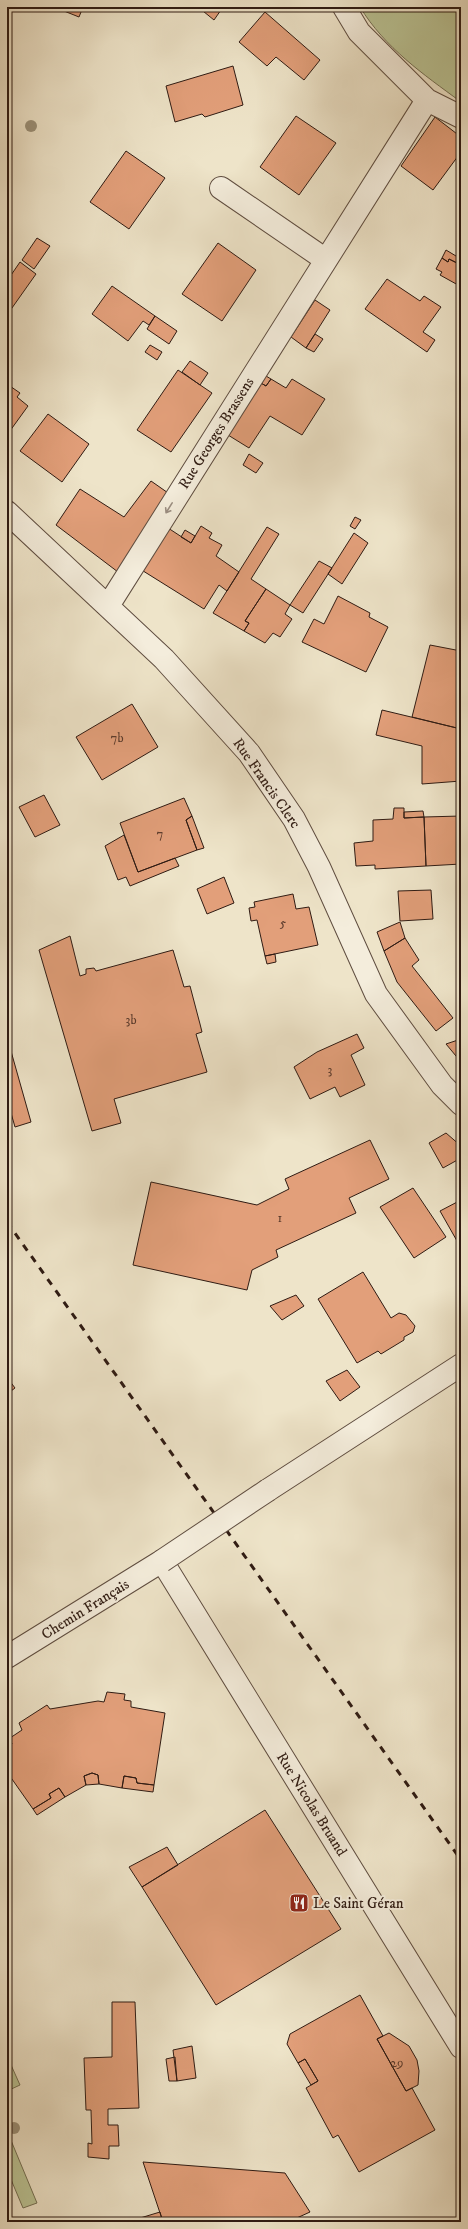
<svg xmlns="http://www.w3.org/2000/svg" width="468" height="2229" viewBox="0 0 468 2229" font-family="'IM FELL DW Pica',serif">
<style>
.green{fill:#bbc495;stroke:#757054}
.building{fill:#e29f7a;stroke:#2f1b13}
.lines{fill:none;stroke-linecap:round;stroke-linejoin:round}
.minor-casing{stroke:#5f4d40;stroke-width:24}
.minor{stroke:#f4eddc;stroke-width:22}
.rail{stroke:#2f1b13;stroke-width:3;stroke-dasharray:7 7;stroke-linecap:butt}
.minor-bridge-casing{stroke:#5f4d40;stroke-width:24;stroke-linecap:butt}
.minor-bridge{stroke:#f4eddc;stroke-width:22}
.tree{fill:#9c927a}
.oneway{stroke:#9b8e82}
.labels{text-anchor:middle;stroke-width:4;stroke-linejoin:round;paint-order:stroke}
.number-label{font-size:13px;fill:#5c3c2d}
.street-label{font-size:15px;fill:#2f1b13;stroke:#f4eddc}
.poi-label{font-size:15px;fill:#2f1b13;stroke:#f4eddc;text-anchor:start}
</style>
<rect width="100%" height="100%" fill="#eee4c9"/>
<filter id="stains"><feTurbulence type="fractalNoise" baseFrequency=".005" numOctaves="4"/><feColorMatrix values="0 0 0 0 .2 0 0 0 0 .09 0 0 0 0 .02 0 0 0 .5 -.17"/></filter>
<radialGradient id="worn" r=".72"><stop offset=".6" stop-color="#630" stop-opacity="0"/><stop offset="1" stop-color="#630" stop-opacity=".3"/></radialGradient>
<path class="green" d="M360,7H461V102C423,74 385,48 360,7Z
M7,2056L20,2085L7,2091Z
M10,2138L37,2203L23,2208L7,2170V2139Z"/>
<path class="building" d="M54,7H83L79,17Z
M198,7H223L214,20Z
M265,12L320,60L304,80L276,57L267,66L239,42Z
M233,66L243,105L205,117L202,114L175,122L166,86Z
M296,116L336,143L299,195L260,167Z
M435,117L461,137V152L433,190L401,166Z
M126,151L165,178L129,229L90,202Z
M37,238L50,246L34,269L22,260Z
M218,243L256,270L222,321L182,294Z
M446,250L461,259V265L449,259L448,262L442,258Z
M442,258L448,262L449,259L461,265V283L458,285L440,275L442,272L436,269Z
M20,262L36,274L7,315V281Z
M387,279L420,301L424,296L441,307L423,332L435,340L427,352L365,309Z
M112,286L155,316L149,325L143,321L128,341L92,314Z
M315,300L330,310L306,348L291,337Z
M155,316L177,331L169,344L147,329Z
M315,334L323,339L314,352L306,348Z
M150,345L162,352L157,360L145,352Z
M190,361L208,373L200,385L182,372Z
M178,370L212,393L171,452L137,430Z
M266,376L271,379L266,386L261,383Z
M271,379L286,388L292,379L325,399L302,435L270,416L249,448L228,435L261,383L266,386Z
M7,384L20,393L17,397L28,406L7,435Z
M48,414L89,444L62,482L20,451Z
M249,454L263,463L256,473L243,465Z
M151,481L171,495L118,572L56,525L80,489L124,517Z
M355,517L361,520L355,529L350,526Z
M165,526L191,543L201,526L212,533L209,538L222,545L216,556L239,572L227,591L219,585L204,609L140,569Z
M267,527L279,534L251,579L266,589L245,621L249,623L244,631L213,613Z
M185,530L195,536L191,543L181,537Z
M354,533L368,543L342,584L328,574Z
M319,561L332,568L303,613L290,605Z
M266,589L290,605L285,614L292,619L280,637L273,633L265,643L244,631L249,623L245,621Z
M338,596L370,613L369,617L388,627L366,672L302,642L314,619L324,624Z
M430,645L461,651V729L412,717Z
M132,704L158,747L102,780L76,737Z
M382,710L461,729V781L422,784V746L376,735Z
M44,795L60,825L35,837L19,807Z
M184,798L192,816L186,820L197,850L138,872L120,823Z
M394,808H404V818L424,817L426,866L375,869V865L356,866L354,843L373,841V820L393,819Z
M423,811L424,817L404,818V812Z
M192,816L204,848L197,850L186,820Z
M461,816V864L426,866L424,817Z
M124,835L138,872L175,858L179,866L130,886L126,877L118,880L105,846Z
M224,877L234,903L207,914L197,889Z
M431,890L433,919L400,921L398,891Z
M293,894L296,909L309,907L318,945L265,956L257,920L251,921L249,908L255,907L254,902Z
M400,922L405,938L384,951L377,932Z
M70,936L80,976L86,974V969L94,968L96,971L173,950L184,987L190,986L200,1024L202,1032L196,1034L207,1072L114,1099L121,1123L92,1131L39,950Z
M405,938L419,960L412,966L453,1018L436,1031L397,982L384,951Z
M275,954L276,962L267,964L265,956Z
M357,1034L364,1048L351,1055L365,1085L340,1097L335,1087L310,1099L294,1067L317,1052Z
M7,1037L31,1122L15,1127L7,1099Z
M461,1039V1062L446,1044Z
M446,1133L461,1146V1158L443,1168L429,1143Z
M370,1140L389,1179L349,1198L356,1213L276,1250L278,1257L252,1270L247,1290L133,1265L151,1182L257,1205L289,1189L285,1179Z
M413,1188L446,1237L414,1258L380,1207Z
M461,1200V1248L440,1211Z
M363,1272L391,1318L399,1313L406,1315L415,1326L413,1332L404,1337V1340L381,1354L378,1351L357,1363L318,1299Z
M296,1295L304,1306L282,1320L270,1306Z
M347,1370L360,1387L340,1401L326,1381Z
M9,1380L15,1388L7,1394V1381Z
M107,1692L125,1694L124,1700L131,1701V1707L165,1713L154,1785L137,1783L136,1778L124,1776L122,1788L99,1784L98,1775L92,1773L84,1776L86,1785L65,1797L59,1788L49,1794L51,1798L33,1809L7,1772V1747L12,1744L10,1738L22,1730L19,1723L47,1705L50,1709L98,1701L104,1702Z
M92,1773L98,1775L99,1784L86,1785L84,1776Z
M124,1776L136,1778L137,1783L154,1785L153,1792L122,1788Z
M59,1788L65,1797L37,1815L33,1809L51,1798L49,1794Z
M265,1810L341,1929L216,2005L142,1887Z
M167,1847L178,1865L142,1887L129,1867Z
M360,1995L383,2036L377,2039L406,2091L412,2088L435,2130L359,2172L338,2135L333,2138L306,2088L318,2081L305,2059L298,2063L287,2044L290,2034Z
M112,2002H135L139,2108L108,2109V2125H118L119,2146H109V2159L88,2157V2143L92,2144L91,2110H86L84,2058L112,2057Z
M389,2033L409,2046L417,2060L419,2071L418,2085L406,2091L377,2039Z
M192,2046L196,2078L177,2081L173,2050Z
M175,2057L177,2081H169L166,2059Z
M305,2059L318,2081L311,2085L298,2063Z
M143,2162L285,2173L310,2212L288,2222H163Z
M160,2212L163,2222H127Z"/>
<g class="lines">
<g class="minor-casing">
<path id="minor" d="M344,7L359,32L427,100
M221,188L326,260
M7,512L164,659L249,753L294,819L319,867L376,994L442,1085L461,1104
M108,606L427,100L461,117
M268,1490L461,1365
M7,1657L162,1561L461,2047"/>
</g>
<use href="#minor" class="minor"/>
<path class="rail" d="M7,1222L461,1860"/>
<g class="minor-bridge-casing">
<path id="minor-bridge" d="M162,1561L268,1490"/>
</g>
<use href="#minor-bridge" class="minor-bridge"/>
</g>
<g class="tree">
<circle cx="31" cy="126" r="6"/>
<circle cx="14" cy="2128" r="6"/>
</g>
<defs><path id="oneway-shaft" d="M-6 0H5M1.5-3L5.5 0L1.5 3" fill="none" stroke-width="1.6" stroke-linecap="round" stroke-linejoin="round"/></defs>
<use class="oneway" href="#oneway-shaft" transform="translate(169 508) rotate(122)"/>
<defs>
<g id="restaurant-square" transform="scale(1)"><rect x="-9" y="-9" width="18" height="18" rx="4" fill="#8f2418" stroke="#f4eddc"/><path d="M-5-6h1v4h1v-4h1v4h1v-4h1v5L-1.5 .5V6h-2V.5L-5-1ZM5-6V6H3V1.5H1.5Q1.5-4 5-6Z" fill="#fff"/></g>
</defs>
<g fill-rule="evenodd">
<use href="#restaurant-square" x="299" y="1903"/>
</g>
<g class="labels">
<g class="number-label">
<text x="117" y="742">7b</text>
<text x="160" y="838">7</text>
<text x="283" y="927">5</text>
<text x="131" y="1024">3b</text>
<text x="330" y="1074">3</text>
<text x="280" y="1222">1</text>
<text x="397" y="2067">29</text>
</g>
<g class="street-label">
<text transform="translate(216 433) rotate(-58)" y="5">Rue Georges Brassens</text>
<text transform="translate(267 783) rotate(55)" y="5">Rue Francis Clerc</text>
<text transform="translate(85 1609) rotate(-32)" y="5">Chemin Français</text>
<text transform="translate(312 1804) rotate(58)" y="5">Rue Nicolas Bruand</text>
</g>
<g class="poi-label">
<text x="313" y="1908">Le Saint Géran</text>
</g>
</g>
<rect width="468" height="2229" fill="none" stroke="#eee4c9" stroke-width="24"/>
<rect x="8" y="8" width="452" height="2213" fill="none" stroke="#2f1b13" stroke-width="2"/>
<rect x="12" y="12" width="444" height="2205" fill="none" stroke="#2f1b13"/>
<rect width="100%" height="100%" filter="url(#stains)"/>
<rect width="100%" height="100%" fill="url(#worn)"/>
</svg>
